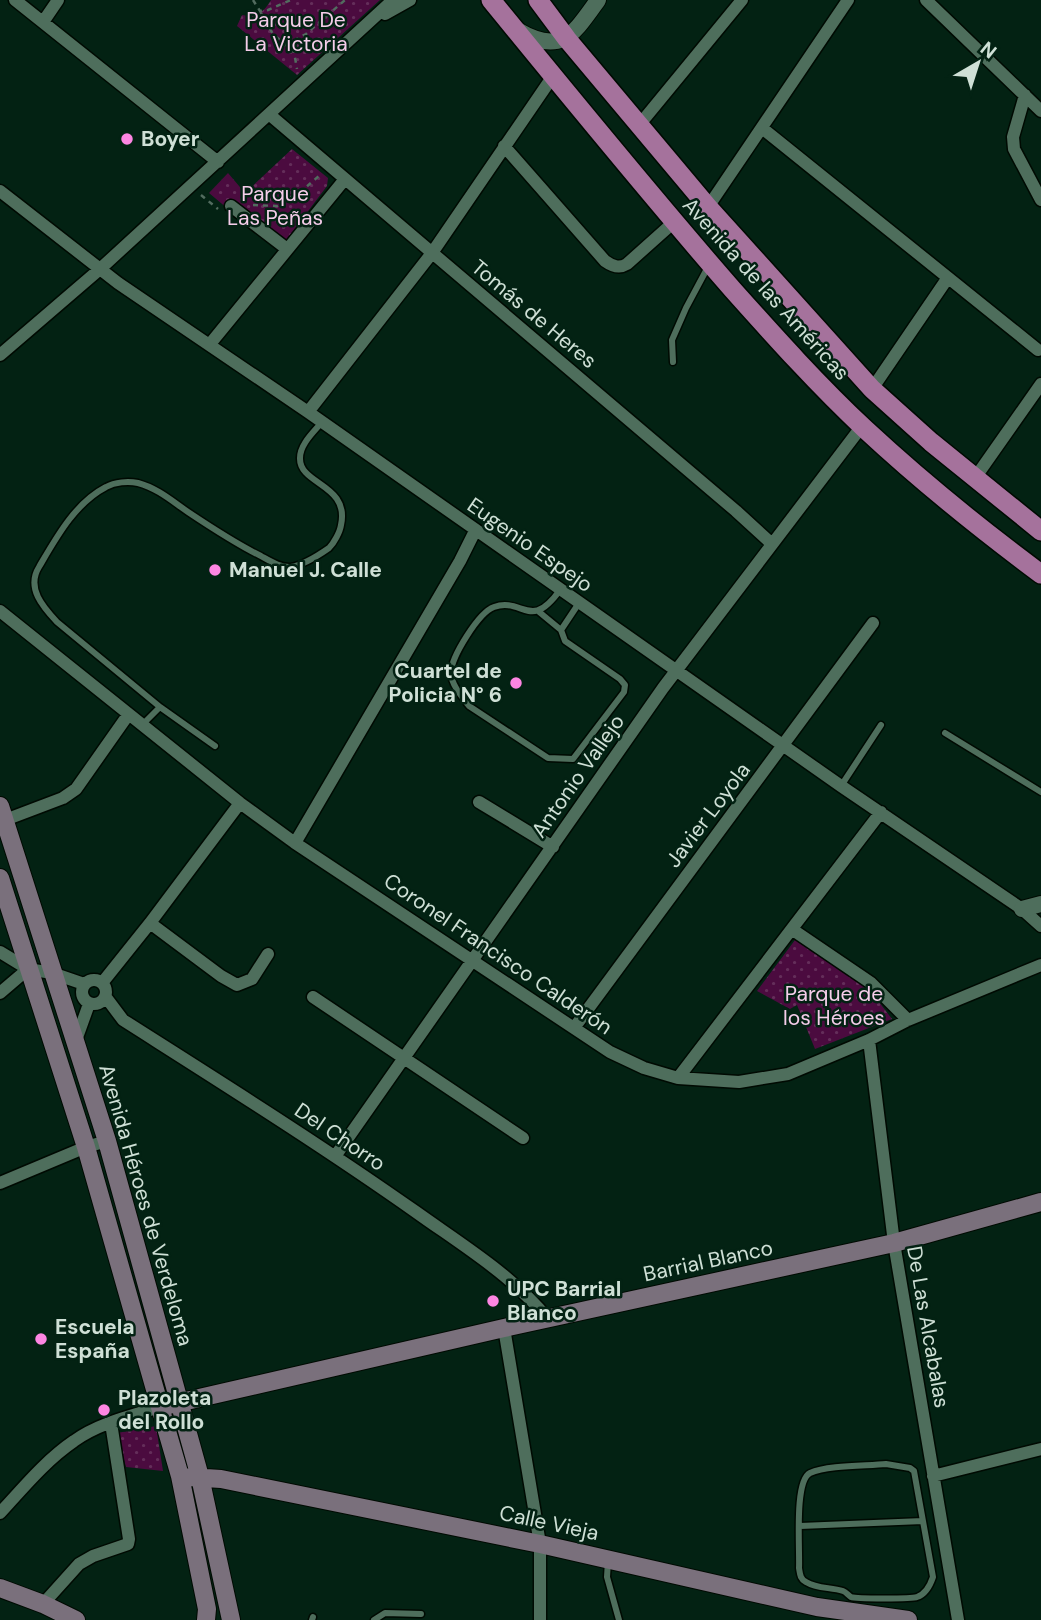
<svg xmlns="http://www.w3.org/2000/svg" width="1041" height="1620" viewBox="0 0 1041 1620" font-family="'DM Sans',sans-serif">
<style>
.grass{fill:url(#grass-dots)}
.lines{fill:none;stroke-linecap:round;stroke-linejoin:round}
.service-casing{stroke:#000a02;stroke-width:9}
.minor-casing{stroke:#000a02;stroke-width:15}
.tertiary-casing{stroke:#000a02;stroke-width:18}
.secondary-casing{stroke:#000a02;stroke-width:20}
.primary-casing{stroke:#000a02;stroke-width:22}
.path{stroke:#526c5f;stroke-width:2.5;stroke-dasharray:5 5;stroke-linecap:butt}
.service{stroke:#4e6e5c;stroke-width:6}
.minor{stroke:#4e6e5c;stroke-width:12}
.tertiary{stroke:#4e6e5c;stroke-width:16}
.secondary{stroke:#7a707c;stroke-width:18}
.primary{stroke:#a5729c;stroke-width:19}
.poi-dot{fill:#fd86e2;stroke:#032213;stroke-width:2.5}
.labels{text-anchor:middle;stroke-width:5;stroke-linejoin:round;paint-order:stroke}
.park-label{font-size:21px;fill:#f5cdea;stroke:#032213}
.poi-label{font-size:21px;font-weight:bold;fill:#cfe0d6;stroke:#032213;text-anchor:start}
.street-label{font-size:21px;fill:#cfe0d6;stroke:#032213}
</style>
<defs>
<pattern id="grass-dots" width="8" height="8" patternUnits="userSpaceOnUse" patternTransform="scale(1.75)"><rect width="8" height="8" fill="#4b0b3f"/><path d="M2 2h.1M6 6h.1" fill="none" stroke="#642e5a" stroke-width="1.8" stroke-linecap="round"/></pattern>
</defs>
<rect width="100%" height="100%" fill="#032213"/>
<path class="grass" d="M271,0H380L297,75L237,26L242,15C256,18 264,12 271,0Z
M292,149L328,178L327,186L278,251L209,193L228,173L245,193Z
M795,940L869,989L892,1019L815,1049L797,1005L790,1009L757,991Z
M156,1426L163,1471L126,1467L117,1433Z"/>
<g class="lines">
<g class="service-casing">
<path id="service" d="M673,362L672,340L686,308L709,265
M560,590C530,632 523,597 494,607C479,612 451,657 451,673C451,684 462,697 469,706L548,758L573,759L624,692L625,685L620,679L565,641L561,630L579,603
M538,611L561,630
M160,707L215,746
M143,724L160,707L57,622C43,607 26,588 39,567C56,538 75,503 106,487C115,482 128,481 138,483C157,488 172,501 188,512C212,528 236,544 261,556C270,561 281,568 291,567C303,565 319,555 329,548C334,543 340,532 341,525C350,484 299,485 300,458C300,444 314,432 322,422
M945,733L1041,792
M841,786L881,725
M886,1464L910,1468L914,1471L933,1577C930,1586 926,1594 917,1597C912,1599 856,1599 851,1597C848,1595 846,1592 843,1591C831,1587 817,1589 806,1582C800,1579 800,1574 799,1568C800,1549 794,1481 810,1473C828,1465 866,1466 886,1464Z
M800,1526L923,1521
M608,1561L607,1577L619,1620
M312,1620L313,1617
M374,1620L385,1613L421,1614"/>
</g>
<g class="minor-casing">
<path id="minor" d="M15,0L218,162
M926,0L1041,111
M385,14L410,0
M43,22L58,0
M1025,95L1013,137L1014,149L1041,200
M270,115L736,511L772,544
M640,124L742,0
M762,128L1038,350
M504,146L605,261C612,266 619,269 627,264L674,222
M0,191L118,283L308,412L841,786L1022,909L1041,926
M231,206L287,249
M708,207L848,0
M210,344L345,179
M0,355L100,269L393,0
M872,389L947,279
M308,412L432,253L553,76
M975,478L1041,384
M0,611L240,803L295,843L610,1052L644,1068L678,1078L739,1082L788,1074L869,1040L908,1020L1041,965
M479,802L553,847
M5,820L63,798L76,789L128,715
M295,843L460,561L475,531
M150,923L221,976L237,985L252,979L268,954
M793,930L871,983L908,1020
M0,952L28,969L52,973L84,984
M82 992a12 12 0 1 1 24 0a12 12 0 1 1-24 0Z
M102,983L150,923L240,803
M0,993L28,969
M105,996L123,1020C222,1083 321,1145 416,1212C462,1245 512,1275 548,1319
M313,997L523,1138
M574,1028L873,623
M869,1040L894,1243L958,1620
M75,1043L89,1004
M678,1078L881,812
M336,1155L663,688L862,426
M0,1183L86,1147L107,1141
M504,1328L540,1544V1620
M933,1476L1041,1449
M0,1513C23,1488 46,1460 74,1441C99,1423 131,1416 160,1407
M43,1604L79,1564L93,1556L128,1544L129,1539L111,1423"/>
</g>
<g class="tertiary-casing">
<path id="tertiary" d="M517,30C561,56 573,35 598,0
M1022,909L1041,904"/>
</g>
<g class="secondary-casing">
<path id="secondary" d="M0,806L107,1141L200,1477L231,1620
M0,878L86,1147L160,1407L180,1476L207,1609L206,1620
M160,1407L504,1328L894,1243L1041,1202
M190,1477L221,1479L540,1544L817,1607L908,1620
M0,1588L43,1604L76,1620"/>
</g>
<g class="primary-casing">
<path id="primary" d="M491,0C571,98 650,195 733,290C775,337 818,385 865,429C921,481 979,528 1041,574
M538,0L567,39L708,207L872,389L931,442L1041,531"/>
</g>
<path class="path" d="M253,0L260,11L268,10L291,0
M260,11L273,34L294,52L297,69
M285,45L306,34L345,0
M201,195L218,209
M253,205L277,206L305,188L320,175"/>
<use href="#service" class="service"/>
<use href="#minor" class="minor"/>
<use href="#tertiary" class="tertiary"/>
<use href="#secondary" class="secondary"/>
<use href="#primary" class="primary"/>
</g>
<g class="poi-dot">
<circle cx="127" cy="139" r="7"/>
<circle cx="215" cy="570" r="7"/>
<circle cx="516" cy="683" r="7"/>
<circle cx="493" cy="1301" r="7"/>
<circle cx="41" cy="1339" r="7"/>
<circle cx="104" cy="1410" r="7"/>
</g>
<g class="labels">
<g class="park-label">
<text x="296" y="27">Parque De<tspan x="296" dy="24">La Victoria</tspan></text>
<text x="275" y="201">Parque<tspan x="275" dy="24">Las Peñas</tspan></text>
<text x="834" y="1001">Parque de<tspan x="834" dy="24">los Héroes</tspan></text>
</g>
<g class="poi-label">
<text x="141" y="146">Boyer</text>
<text x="229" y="577">Manuel J. Calle</text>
<text x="502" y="678" text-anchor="end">Cuartel de<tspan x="502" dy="24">Policia N° 6</tspan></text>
<text x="507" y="1296">UPC Barrial<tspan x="507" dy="24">Blanco</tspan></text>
<text x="55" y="1334">Escuela<tspan x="55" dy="24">España</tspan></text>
<text x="118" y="1405">Plazoleta<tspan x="118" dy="24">del Rollo</tspan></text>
</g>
<g class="street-label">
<text transform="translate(766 289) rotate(48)" y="7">Avenida de las Américas</text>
<text transform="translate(534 314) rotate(40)" y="7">Tomás de Heres</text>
<text transform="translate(530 545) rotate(35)" y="7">Eugenio Espejo</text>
<text transform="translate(578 776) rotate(-55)" y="7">Antonio Vallejo</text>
<text transform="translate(708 815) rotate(-53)" y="7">Javier Loyola</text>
<text transform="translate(498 954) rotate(34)" y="7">Coronel Francisco Calderón</text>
<text transform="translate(340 1137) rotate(34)" y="7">Del Chorro</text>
<text transform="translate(146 1205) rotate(74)" y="7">Avenida Héroes de Verdeloma</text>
<text transform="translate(708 1261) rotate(-12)" y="7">Barrial Blanco</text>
<text transform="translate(928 1327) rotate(80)" y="7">De Las Alcabalas</text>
<text transform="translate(549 1523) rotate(12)" y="7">Calle Vieja</text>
</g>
</g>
<g transform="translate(978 63) rotate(39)" stroke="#032213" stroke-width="5" paint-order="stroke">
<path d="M0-5L12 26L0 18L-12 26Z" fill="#cfe0d6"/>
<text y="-10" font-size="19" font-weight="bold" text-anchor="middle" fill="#cfe0d6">N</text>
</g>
</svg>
